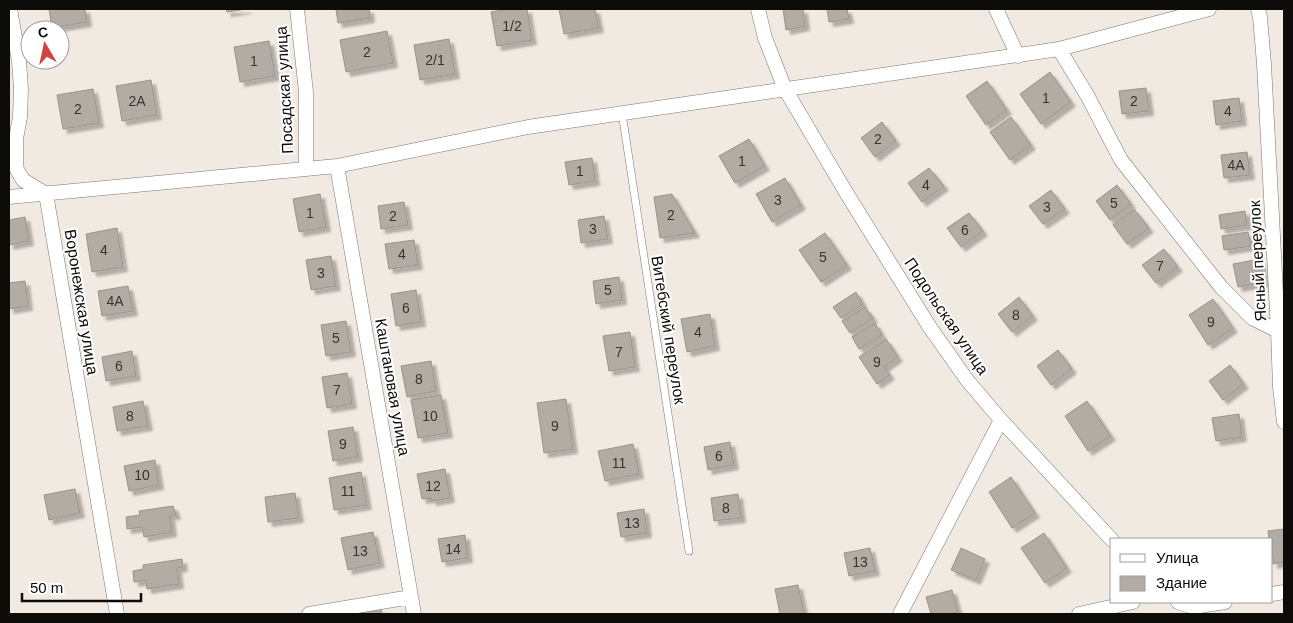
<svg xmlns="http://www.w3.org/2000/svg" width="1293" height="623" viewBox="0 0 1293 623" font-family="Helvetica,sans-serif">
<style>
.building{fill:#b3aca5;stroke:#9a938c;filter:url(#shadow)}
.lines{fill:none;stroke-linecap:round;stroke-linejoin:round}
.lane-casing{stroke:#7c766f;stroke-width:8}
.street-casing{stroke:#7c766f;stroke-width:15}
.lane{stroke:#fff;stroke-width:7}
.street{stroke:#fff;stroke-width:14}
.labels{text-anchor:middle;stroke-width:4;stroke-linejoin:round;paint-order:stroke}
.number-label{font-size:14px;fill:#373430}
.street-label{font-size:16px;fill:#0e0c09;stroke:#fff}
</style>
<defs>
<filter id="shadow"><feDropShadow dx="4.5" dy="4.5" stdDeviation="1" flood-color="#0004"/></filter>
</defs>
<rect width="100%" height="100%" fill="#f1eae2"/>
<path class="building" d="M49,9H85L87,22L52,28Z
M226,9H247L227,12Z
M336,9H369L370,18L338,23Z
M508,9H527L532,40L497,46L491,12Z
M559,9H595L599,28L564,34Z
M783,9H803L805,26L786,30Z
M827,9H847L849,19L829,22Z
M387,31L393,63L346,72L340,40Z
M449,39L455,74L420,80L414,45Z
M269,41L275,76L240,82L234,47Z
M1050,72L1071,102L1041,124L1020,94Z
M151,80L157,115L122,121L116,86Z
M987,81L1007,110L986,125L966,96Z
M1146,88L1149,111L1122,114L1119,91Z
M93,89L99,123L63,129L57,95Z
M1239,98L1242,121L1216,125L1213,101Z
M1011,117L1031,145L1010,160L990,132Z
M882,122L896,141L875,157L861,138Z
M749,139L765,166L735,183L719,156Z
M1247,152L1250,175L1224,178L1221,155Z
M592,158L595,181L569,185L565,162Z
M929,168L944,186L922,202L908,183Z
M785,178L801,205L772,222L756,194Z
M1117,185L1131,204L1110,220L1096,201Z
M1051,190L1065,209L1043,224L1029,206Z
M320,194L326,227L299,232L293,199Z
M672,194L695,233L660,238L654,197Z
M404,202L408,225L381,229L378,206Z
M1134,209L1149,228L1127,244L1113,225Z
M1245,211L1247,225L1221,229L1219,215Z
M969,213L983,231L961,247L947,228Z
M604,216L608,239L581,243L578,220Z
M25,217L29,241L9,245V220Z
M117,228L123,267L92,272L86,234Z
M1248,232L1251,246L1224,250L1222,236Z
M825,233L847,265L821,282L799,250Z
M414,240L418,265L389,269L385,244Z
M1164,249L1178,267L1156,283L1142,265Z
M331,256L336,286L311,290L306,260Z
M1260,259L1264,282L1238,287L1233,264Z
M619,277L622,300L596,304L593,281Z
M25,281L28,306L9,309V283Z
M128,286L133,311L102,316L98,291Z
M416,290L421,322L396,326L391,294Z
M856,292L863,304L841,318L833,307Z
M1019,297L1033,316L1012,332L998,314Z
M1213,299L1233,328L1208,345L1189,315Z
M865,307L873,318L850,333L842,321Z
M710,314L715,346L687,352L681,319Z
M346,321L351,352L326,356L321,325Z
M875,323L882,335L859,349L852,337Z
M630,332L635,367L609,371L603,336Z
M886,339L898,357L884,367L890,375L877,384L859,357Z
M1058,350L1072,369L1051,385L1037,366Z
M132,351L136,376L106,381L102,357Z
M431,361L436,391L407,397L401,366Z
M1230,365L1244,384L1223,400L1209,381Z
M347,373L352,404L327,408L322,377Z
M441,395L448,433L418,438L411,400Z
M566,399L573,449L544,453L537,403Z
M143,401L148,426L117,431L113,407Z
M1087,401L1111,436L1088,451L1065,416Z
M1239,414L1242,437L1216,441L1212,418Z
M353,427L358,457L333,461L328,431Z
M730,442L734,465L708,470L704,447Z
M633,444L639,474L605,481L598,451Z
M155,460L159,485L129,491L124,466Z
M445,469L450,498L432,501L431,498L422,499L417,474Z
M361,472L367,505L334,510L329,478Z
M1011,477L1035,513L1012,528L989,492Z
M75,489L80,513L49,520L44,495Z
M295,493L299,518L268,522L265,497Z
M738,494L741,518L714,521L711,498Z
M173,506L176,515H170L172,532L144,537L142,527L127,529L126,517L140,515L139,511Z
M644,509L647,533L621,537L617,513Z
M1284,529V562L1273,564L1272,539H1269L1268,531Z
M373,532L380,563L348,570L341,538Z
M1044,533L1067,568L1045,583L1021,548Z
M465,535L468,558L442,562L438,539Z
M870,548L875,571L849,576L844,553Z
M961,548L985,559L976,580L951,570Z
M182,559L183,567L177,568L179,584L147,589L146,580L134,582L133,571L143,569V565Z
M798,585L804,614H780L775,589Z
M952,590L958,612L950,614H931L926,597Z
M381,609L382,614H357L356,613Z"/>
<g class="lines">
<g class="lane-casing">
<path id="lane" d="M622,113L689,551"/>
</g>
<g class="street-casing">
<path id="street" d="M10,9L19,61L21,89L20,117L16,139V168L23,180L46,194L117,614
M297,9L306,92V169
M758,9L765,38L785,89L847,194L929,326L967,380L1001,420L1112,540
M996,9L1018,56
M1059,49L1087,95L1121,160L1221,287L1252,318L1278,331L1264,64L1260,17L1258,9
M337,166L414,614
M9,197L337,166L528,127L1059,49L1209,9
M1278,331L1280,387L1284,422
M1272,594L1284,592
M1178,602L1193,607L1225,602
M309,614L411,597
M900,614L1001,420
M1079,614L1133,602"/>
</g>
<use href="#lane" class="lane"/>
<use href="#street" class="street"/>
</g>
<g class="labels">
<g class="number-label">
<text x="512" y="31">1/2</text>
<text x="367" y="57">2</text>
<text x="435" y="65">2/1</text>
<text x="254" y="66">1</text>
<text x="1046" y="103">1</text>
<text x="137" y="106">2А</text>
<text x="1134" y="106">2</text>
<text x="78" y="114">2</text>
<text x="1228" y="116">4</text>
<text x="878" y="144">2</text>
<text x="742" y="166">1</text>
<text x="1236" y="170">4А</text>
<text x="580" y="176">1</text>
<text x="926" y="190">4</text>
<text x="778" y="205">3</text>
<text x="1114" y="208">5</text>
<text x="1047" y="212">3</text>
<text x="310" y="218">1</text>
<text x="671" y="220">2</text>
<text x="393" y="221">2</text>
<text x="593" y="234">3</text>
<text x="965" y="235">6</text>
<text x="104" y="255">4</text>
<text x="402" y="259">4</text>
<text x="823" y="262">5</text>
<text x="1160" y="271">7</text>
<text x="321" y="278">3</text>
<text x="608" y="295">5</text>
<text x="115" y="306">4А</text>
<text x="406" y="313">6</text>
<text x="1016" y="320">8</text>
<text x="1211" y="327">9</text>
<text x="698" y="337">4</text>
<text x="336" y="343">5</text>
<text x="619" y="357">7</text>
<text x="877" y="367">9</text>
<text x="119" y="371">6</text>
<text x="419" y="384">8</text>
<text x="337" y="395">7</text>
<text x="130" y="421">8</text>
<text x="430" y="421">10</text>
<text x="555" y="431">9</text>
<text x="343" y="449">9</text>
<text x="719" y="461">6</text>
<text x="619" y="468">11</text>
<text x="142" y="480">10</text>
<text x="433" y="491">12</text>
<text x="348" y="496">11</text>
<text x="726" y="513">8</text>
<text x="632" y="528">13</text>
<text x="453" y="554">14</text>
<text x="360" y="556">13</text>
<text x="860" y="567">13</text>
</g>
<g class="street-label">
<text transform="translate(284 90) rotate(-93)" y="6">Посадская улица</text>
<text transform="translate(1257 261) rotate(-93)" y="6">Ясный переулок</text>
<text transform="translate(82 302) rotate(81)" y="6">Воронежская улица</text>
<text transform="translate(947 316) rotate(56)" y="6">Подольская улица</text>
<text transform="translate(669 330) rotate(81)" y="6">Витебский переулок</text>
<text transform="translate(393 387) rotate(80)" y="6">Каштановая улица</text>
</g>
</g>
<rect width="1293" height="623" fill="none" stroke="#0e0c09" stroke-width="20"/>
<rect x="1110" y="538" width="162" height="65" fill="#ffffff" stroke="#9f9e9d"/>
<rect x="1120" y="554" width="25" height="8" fill="#ffffff" stroke="#9f9e9d"/>
<text x="1156" y="563" font-size="15" fill="#0e0c09">Улица</text>
<rect x="1120" y="576" width="25" height="15" fill="#b3aca5" stroke="#9f9e9d"/>
<text x="1156" y="588" font-size="15" fill="#0e0c09">Здание</text>
<g transform="translate(45 45) rotate(351)"><circle r="24" fill="#ffffff" stroke="#9f9e9d"/>
<path d="M0-4L9 19L0 12L-9 19Z" fill="#d14241"/>
<text y="-8" font-size="14" font-weight="bold" text-anchor="middle" fill="#0e0c09">С</text>
</g>
<path d="M22 593v8h119v-8" fill="none" stroke="#0e0c09" stroke-width="2.5"/>
<text x="30" y="593" font-size="15" fill="#0e0c09" stroke="#ffffff" stroke-width="4" paint-order="stroke">50 m</text>
</svg>
